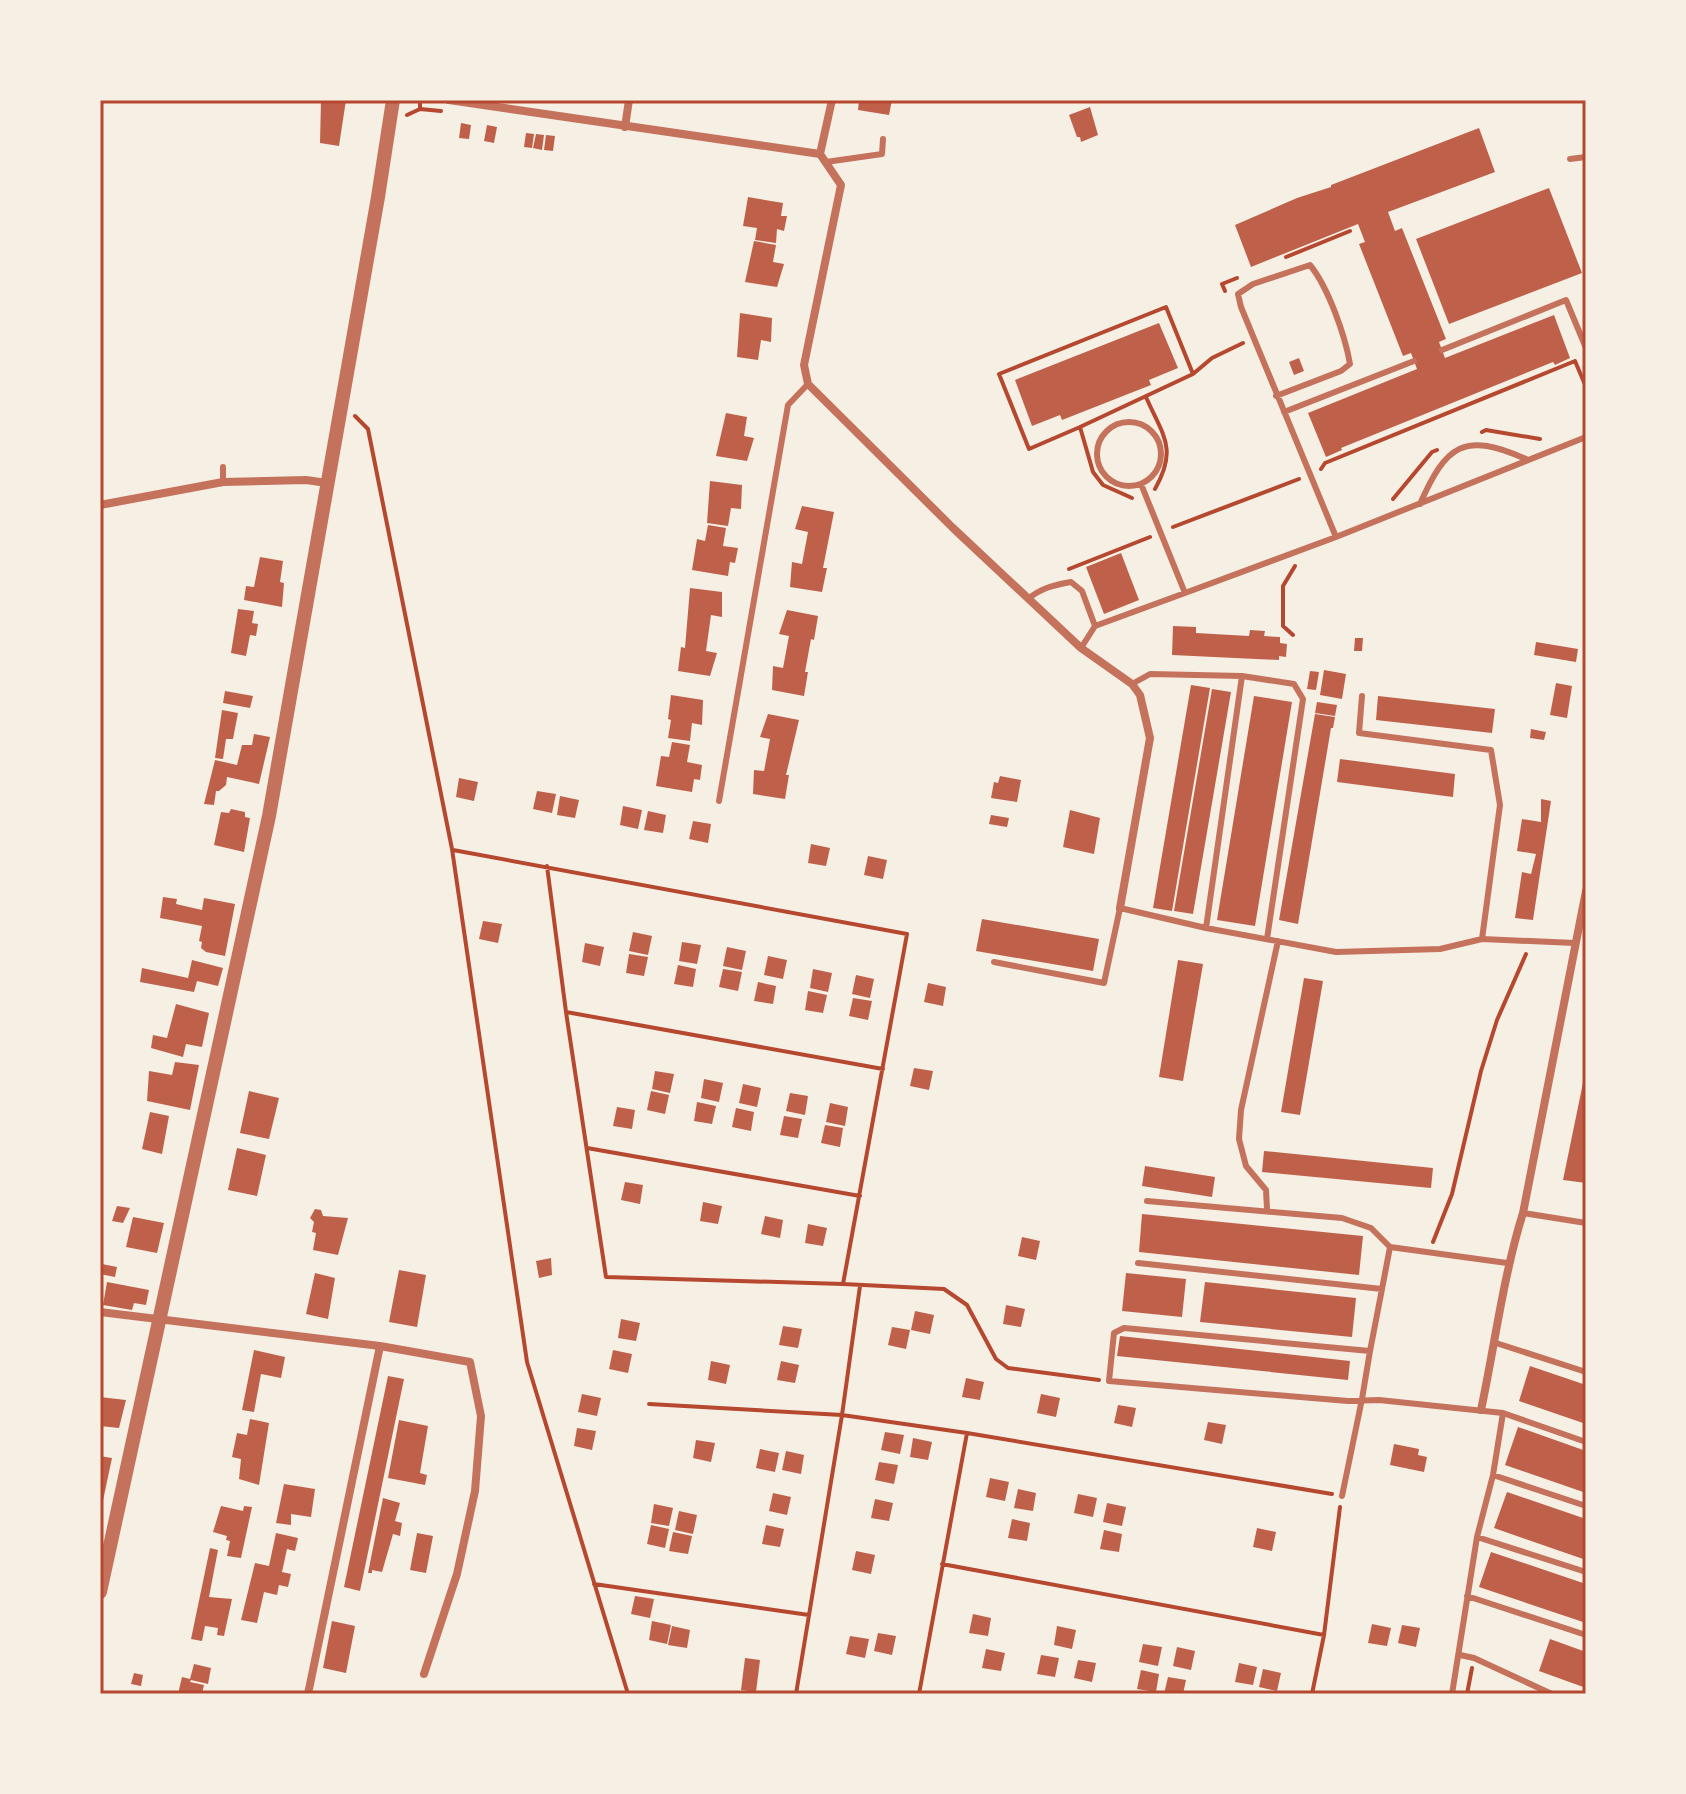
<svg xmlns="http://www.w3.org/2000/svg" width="1686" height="1794" viewBox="0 0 1686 1794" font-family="'DM Sans',sans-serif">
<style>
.building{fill:#bf614a}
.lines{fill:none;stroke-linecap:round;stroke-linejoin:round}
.path{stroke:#b5482f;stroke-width:4}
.service{stroke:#c5725c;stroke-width:6}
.minor{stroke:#c5725c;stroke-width:8}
.tertiary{stroke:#c5725c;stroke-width:14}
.neatline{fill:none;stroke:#b5482f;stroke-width:3}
</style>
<rect width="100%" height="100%" fill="#f6efe4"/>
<path class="building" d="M321,100H346L339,146L320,143Z
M859,100H892L889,115L858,110Z
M1090,107L1098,135L1081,142L1080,137H1077L1069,115Z
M461,123L471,125L469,139L459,138Z
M487,125L497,127L494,143L484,141Z
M1479,128L1495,172L1388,212L1395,231L1402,228L1446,339L1439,342L1445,358L1554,315L1570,358L1555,365L1553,362L1341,448L1342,450L1326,457L1308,413L1417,369L1411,353L1403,356L1359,244L1365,242L1358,224L1251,267L1235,225L1297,198L1331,187V185Z
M526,133L534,134L532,148L524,147Z
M536,134L544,135L542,150L533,148Z
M546,135L555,136L553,151L544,150Z
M1549,188L1582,273L1449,324L1416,239Z
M748,197L783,203L781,216H787L784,231L777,229L776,243L755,240L757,228L743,226Z
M754,241L776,245L773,262L784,264L777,287L745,282Z
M740,313L772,318L771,342L761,340L758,360L737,357Z
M1159,323L1178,368L1149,380L1151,385L1062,420L1060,415L1032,426L1015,380Z
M1299,358L1304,371L1294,375L1289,362Z
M726,413L747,417L744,436L754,438L747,461L716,456Z
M710,481L742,485L741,509L731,508L728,526L707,523Z
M802,506L834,512L823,568H827L822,592L790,587L792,562L802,564L808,532L795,529Z
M708,525L726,528L723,546L738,548L735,563L730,562L728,576L692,570L697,539L705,541Z
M1121,553L1139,600L1104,614L1086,567Z
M260,557L283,561L280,582L284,583L282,607L244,600L246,586L254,587Z
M690,588L722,592V617L711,615L706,651L717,653L710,676L678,671L681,647L685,648Z
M238,609L254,611L252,623L258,624L256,636L250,635L246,656L231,653Z
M787,610L818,616L814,640L811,639L805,672H808L804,696L772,690L773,666L783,668L789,636L779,634Z
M1173,626L1196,627V633L1249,636L1250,630L1265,631L1264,636L1280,637V643L1287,644L1286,657L1279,656V660L1172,655Z
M1355,638H1363L1362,651H1354Z
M1536,642L1578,649L1576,662L1534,655Z
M1324,670L1346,674L1342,699L1320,695Z
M1310,671L1319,672L1316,690L1307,689Z
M1556,683L1572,686L1567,718L1550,715Z
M1191,685L1210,688L1172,911L1153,908Z
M1212,689L1231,692L1193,914L1174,911Z
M225,691L253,696L250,708L223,703Z
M671,695L703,700L702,725L692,723L690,741L668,738L671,720L668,719Z
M1254,696L1292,702L1255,926L1217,920Z
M1378,696L1495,709L1492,733L1376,720Z
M1317,702L1337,705L1335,716L1315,713Z
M222,710L238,713L233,739H226L223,759L215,758Z
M768,714L799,720L786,775H789L785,799L753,794L754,770L764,771L770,739L760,737Z
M1315,714L1335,717L1333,728H1331L1298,924L1279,920Z
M1531,729L1546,732L1544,740L1530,738Z
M254,734L270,737L259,784L227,777L226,785L219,791H216L214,805L204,804L215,760L237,765L242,745H252Z
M672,742L690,745L687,762L702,765L700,780L694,779L692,792L656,786L661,756L669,757Z
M1340,759L1455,774L1453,797L1337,782Z
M1000,776L1021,780L1017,802L991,798L994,782L998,783Z
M459,778L478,782L474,801L456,797Z
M537,791L556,794L552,813L533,809Z
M560,796L579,800L575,818L557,815Z
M1541,799L1551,801L1533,920L1515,918L1522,872L1531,874L1536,854L1517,851L1522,819L1541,822Z
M623,806L642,810L638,829L620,825Z
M231,809L245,812V817L250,818L244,852L214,845L221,812L229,813Z
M1070,810L1100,818L1094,854L1063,847Z
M648,811L666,815L663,833L644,830Z
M991,815L1009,818L1007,827L989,824Z
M693,821L711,824L708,843L689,839Z
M811,844L830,848L826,866L808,863Z
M868,856L887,860L883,879L864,875Z
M163,897L177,899L176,904L202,910L204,898L235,904L225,956L206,952L201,948L202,942L199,941L202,926L160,918Z
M982,919L1099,939L1093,971L976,951Z
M483,921L502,924L498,943L479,939Z
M633,932L652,936L648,955L629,951Z
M682,942L701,945L697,964L679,961Z
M585,943L604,947L600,966L582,962Z
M727,947L746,951L742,970L723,966Z
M629,954L648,957L644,976L626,973Z
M768,956L787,960L783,979L764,975Z
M192,960L223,968L218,986L197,981L194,992L140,982L142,968L188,978Z
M1178,960L1203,964L1183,1081L1159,1077Z
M678,965L696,969L693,987L674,984Z
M723,969L742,972L738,991L719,987Z
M813,969L832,973L828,992L810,988Z
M856,975L874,979L870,998L852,994Z
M1304,978L1323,981L1300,1115L1281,1112Z
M758,982L776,986L773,1004L754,1001Z
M928,983L946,987L943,1006L924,1002Z
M808,991L827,995L823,1013L805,1010Z
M853,998L872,1001L868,1020L849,1016Z
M176,1004L209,1013L202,1047L186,1044L183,1057L151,1048L153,1035L167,1038Z
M175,1062L199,1065L190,1110L147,1101L149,1071L172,1075Z
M914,1068L933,1071L929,1090L910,1086Z
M655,1071L674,1074L670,1093L652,1089Z
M1585,1073H1586V1183L1563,1180Z
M704,1079L723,1083L719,1102L701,1098Z
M743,1084L761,1088L757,1107L739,1103Z
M249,1091L279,1098L269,1139L240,1133Z
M651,1091L669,1095L665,1114L647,1110Z
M790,1093L808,1096L805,1115L786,1111Z
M697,1102L716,1106L712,1124L694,1121Z
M830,1103L848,1107L845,1126L826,1122Z
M617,1107L635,1110L632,1129L613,1126Z
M736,1108L754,1112L751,1131L732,1127Z
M150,1112L169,1116L162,1154L142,1149Z
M784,1116L802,1119L798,1138L780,1135Z
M825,1125L843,1128L840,1147L821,1143Z
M237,1148L266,1155L257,1196L228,1190Z
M1264,1151L1433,1168L1431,1188L1262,1172Z
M1145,1166L1215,1177L1212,1197L1142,1186Z
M625,1182L643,1185L640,1204L621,1200Z
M703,1202L722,1206L718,1224L700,1221Z
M117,1206L130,1208L123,1223L112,1221Z
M315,1209L321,1210L323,1216L348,1218L338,1255L313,1250L316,1233L312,1232L314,1222L310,1218Z
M1142,1214L1363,1236L1359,1275L1139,1252Z
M765,1216L783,1220L780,1238L761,1234Z
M133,1217L164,1223L157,1253L126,1247Z
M808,1224L827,1228L823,1246L805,1243Z
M1022,1237L1040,1241L1036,1260L1018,1256Z
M551,1258L552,1275L539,1278L536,1261Z
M102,1264L117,1267L115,1277L100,1274Z
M399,1270L426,1275L417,1327L389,1322Z
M315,1273L335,1278L328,1319L306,1314Z
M1126,1273L1186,1279L1182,1317L1122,1311Z
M107,1282L149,1290L146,1305L134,1303L132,1310L103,1305Z
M1205,1282L1356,1298L1352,1337L1200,1322Z
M1006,1305L1025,1309L1021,1327L1003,1324Z
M915,1311L934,1315L930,1334L911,1330Z
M621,1319L640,1323L636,1341L618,1338Z
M783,1326L802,1329L798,1348L779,1345Z
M892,1327L910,1330L906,1349L888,1345Z
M1120,1336L1350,1361L1348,1380L1117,1356Z
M254,1350L285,1357L281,1378L261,1374L254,1412L242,1410Z
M613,1350L632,1354L628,1373L609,1369Z
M711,1361L730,1365L726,1384L708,1380Z
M781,1361L799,1365L795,1383L777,1380Z
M1530,1366L1586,1385V1424L1519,1401Z
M388,1376L404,1379L360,1591L344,1587Z
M966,1378L984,1382L980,1400L962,1397Z
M582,1394L601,1398L597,1416L578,1412Z
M1041,1394L1060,1398L1056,1417L1037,1413Z
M100,1397L126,1400L119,1428L100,1426Z
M1118,1405L1136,1408L1132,1427L1114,1423Z
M250,1419L269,1423L259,1485L239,1479L241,1459L232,1457L237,1433L247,1435Z
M399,1420L428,1426L420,1473L427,1475L425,1485L388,1478Z
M1208,1422L1226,1425L1222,1444L1204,1440Z
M1518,1427L1586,1451V1493L1505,1465Z
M577,1428L596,1431L592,1450L574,1446Z
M885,1432L904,1435L900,1454L881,1450Z
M913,1438L932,1442L928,1460L910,1457Z
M696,1440L715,1443L711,1462L693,1458Z
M1394,1444L1419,1449L1418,1455L1427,1457L1424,1472L1390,1465Z
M760,1449L779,1453L775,1472L756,1468Z
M786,1451L804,1455L801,1474L782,1470Z
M100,1456L112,1458L101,1510H100Z
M879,1462L898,1465L894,1484L875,1480Z
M990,1478L1009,1482L1005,1501L986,1497Z
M284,1484L315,1489L311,1517L291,1514V1525L276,1523Z
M1018,1489L1036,1493L1033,1511L1014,1508Z
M1507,1492L1586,1519V1560L1494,1528Z
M773,1493L791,1497L787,1515L769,1511Z
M1078,1494L1097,1498L1093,1517L1074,1513Z
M383,1498L400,1503L395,1521L402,1523L400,1536L393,1534L382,1572L372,1570V1573H368Z
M875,1499L893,1503L889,1521L871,1518Z
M1107,1503L1126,1507L1122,1526L1103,1522Z
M654,1504L673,1508L669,1526L651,1523Z
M221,1506L243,1511L244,1506L252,1507L241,1558L227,1556L230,1541L226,1540L227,1536L213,1532Z
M679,1511L697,1515L693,1534L675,1530Z
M1012,1519L1030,1523L1027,1541L1008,1538Z
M651,1525L669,1529L665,1548L647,1544Z
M766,1525L784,1529L780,1547L762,1544Z
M1257,1528L1276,1532L1272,1551L1253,1547Z
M1104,1530L1122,1534L1119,1552L1100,1549Z
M673,1532L692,1536L688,1554L669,1551Z
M276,1533L298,1538L295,1551L287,1549L282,1572L291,1574L288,1587L279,1585L277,1595L264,1592L257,1623L241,1620L255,1563L269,1566Z
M417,1533L433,1536L426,1573L410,1570Z
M210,1548L218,1550L209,1597L232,1599L224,1636L217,1635L218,1628L205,1626L202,1641L191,1639Z
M856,1551L875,1555L871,1574L852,1570Z
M1491,1552L1586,1584V1623L1479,1587Z
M635,1596L654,1599L650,1618L631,1614Z
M973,1614L991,1618L988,1636L969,1633Z
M332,1621L355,1626L346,1673L323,1668Z
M652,1621L671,1625L667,1644L649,1640Z
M1372,1624L1391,1628L1387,1646L1368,1643Z
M1402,1625L1420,1628L1416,1647L1398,1643Z
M672,1626L690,1630L687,1648L668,1645Z
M1057,1626L1076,1630L1072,1649L1054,1645Z
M878,1633L896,1636L892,1655L874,1651Z
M850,1636L869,1639L865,1658L846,1654Z
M1550,1639L1586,1652V1688L1539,1671Z
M1143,1644L1162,1647L1158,1666L1139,1662Z
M1177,1647L1195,1651L1191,1670L1173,1666Z
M986,1649L1005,1653L1001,1671L982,1668Z
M1041,1655L1059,1658L1055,1677L1037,1674Z
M745,1658L760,1660L756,1692L741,1690Z
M1078,1660L1096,1663L1092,1682L1074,1678Z
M1239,1663L1257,1667L1253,1685L1235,1682Z
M194,1664L211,1668L208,1684L191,1680L190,1682L204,1685L202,1694H178L182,1677L190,1679Z
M1263,1669L1281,1673L1277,1691L1259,1687Z
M1141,1670L1159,1674L1156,1692L1137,1689Z
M134,1673L143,1675L141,1686L131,1684Z
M1168,1677L1186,1680L1183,1694H1164Z"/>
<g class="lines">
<path class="path" d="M420,100V109
M407,115L420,109L441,111
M1286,257L1350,231
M1225,291L1222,284L1237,278
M1575,361L1586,387
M1146,397C1163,436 1178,448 1155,489
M355,416L368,429L452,849L527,1362L628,1694
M1080,427L1029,449L999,374L1166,307L1193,374
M1482,432L1486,430L1540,439
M1321,469L1325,463L1575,361
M1132,498L1103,485L1093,472L1080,427L1193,374L1212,358L1243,343
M1393,499L1432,452L1437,450
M1173,527L1299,479
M1069,569L1150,537
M1293,635L1283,626V586L1295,566
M453,850L907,934L843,1284L944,1289L967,1305L996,1359L1008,1368L1099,1380
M547,866L566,1012L883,1069
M566,1012L606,1277L843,1284
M587,1148L860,1196
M1433,1242L1452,1194L1481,1071L1497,1020L1526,954
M860,1286L842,1415L967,1433L919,1694
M649,1404L842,1415L796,1694
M967,1433L1332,1494
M942,1564L1324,1635
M594,1584L809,1615
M1312,1694L1324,1635L1340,1507
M1467,1694L1472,1668"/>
<path class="service" d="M1570,159L1586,157
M826,162L882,154L883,139
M1442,350L1566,300L1586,348
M1284,412L1414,361
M1097 454a32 32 0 1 1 64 0a32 32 0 1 1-64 0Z
M223,467V482
M1141,484L1185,593L1336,537L1241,307L1238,294L1253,284L1310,265C1328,287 1345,335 1350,364L1341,371L1276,396
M1420,504C1446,445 1464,431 1526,459
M1336,537L1586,437
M1028,599C1041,588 1054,585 1071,582L1082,591L1095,626L1081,648
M1095,626L1185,593
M1242,676L1294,684L1303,699L1267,939
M1132,684L1150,674L1242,676L1206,928
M1362,696L1359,733L1491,750L1500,805L1482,939
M719,801L788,405L808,384
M994,962L1104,983L1120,908L1206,928L1336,952L1440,949L1482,939L1575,943
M1147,1201L1342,1218L1371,1228L1390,1247L1382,1289
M1267,1209L1266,1190L1246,1166L1239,1139L1241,1110L1278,941
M1523,1213L1586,1223
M1390,1247L1507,1263
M1138,1263L1382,1289L1370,1351
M1496,1343L1586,1372
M1503,1413L1586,1442
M1493,1475L1586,1506
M1342,1496L1362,1399L1370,1351L1124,1328L1114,1333L1109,1381L1348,1401L1379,1400L1503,1413L1493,1475L1477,1537L1452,1694
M1477,1537L1586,1572
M1467,1596L1586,1635
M1460,1655L1474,1658L1552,1694"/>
<path class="minor" d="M449,100L820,154L841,185L804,365L808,384L953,528L1081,648L1132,684L1140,695L1150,738L1120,908
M625,127L629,100
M820,154L832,100
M100,505L223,482L306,480L327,483
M100,1312L380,1346L470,1362L481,1416L475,1491L457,1574L424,1674
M1481,1410C1495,1344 1503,1277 1523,1213L1586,891
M308,1694L380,1346"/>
<path class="tertiary" d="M100,1592L269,816L378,197L393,100"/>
</g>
<rect width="1686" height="1794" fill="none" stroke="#f6efe4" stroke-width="204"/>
<rect x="102" y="102" width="1482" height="1590" class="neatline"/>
</svg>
